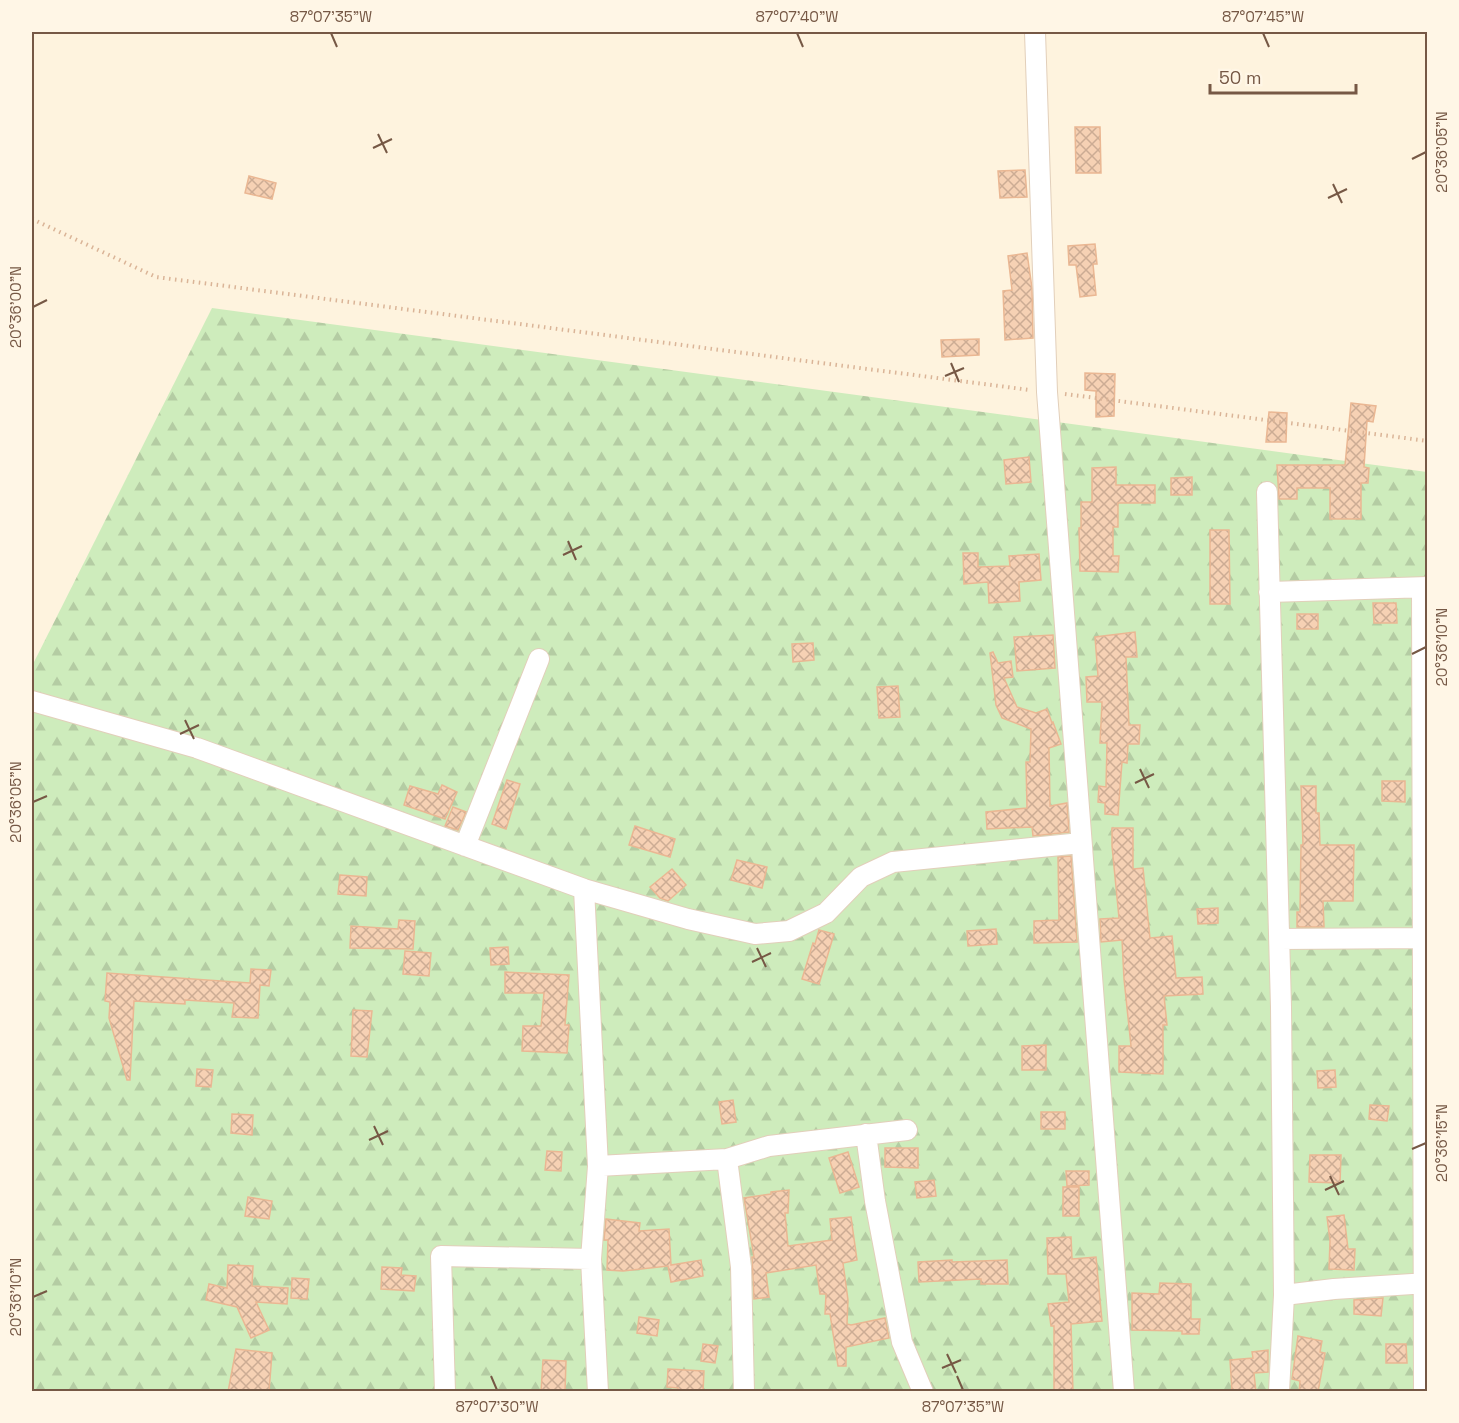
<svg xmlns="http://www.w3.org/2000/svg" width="1459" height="1423" viewBox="0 0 1459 1423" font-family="'Space Grotesk',sans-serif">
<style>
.forest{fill:url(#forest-firs)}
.building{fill:url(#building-cross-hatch);stroke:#eab793;stroke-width:1.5}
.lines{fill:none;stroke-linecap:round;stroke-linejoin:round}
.street-casing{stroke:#e2cfba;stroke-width:22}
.path{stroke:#dab497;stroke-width:4;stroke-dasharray:1.5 4.5;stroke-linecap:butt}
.street{stroke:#fff;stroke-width:20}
.ticks{fill:none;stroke:#765845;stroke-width:2}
.neatline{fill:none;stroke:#765845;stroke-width:2}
.ticks-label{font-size:15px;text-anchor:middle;fill:#765845}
</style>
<defs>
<pattern id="forest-firs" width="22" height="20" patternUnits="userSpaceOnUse" patternTransform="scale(1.5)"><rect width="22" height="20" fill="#ceecbc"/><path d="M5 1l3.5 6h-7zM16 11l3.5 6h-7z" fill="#b4cca3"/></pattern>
<pattern id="building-cross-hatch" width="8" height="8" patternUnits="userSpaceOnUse" patternTransform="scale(1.5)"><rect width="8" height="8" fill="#f6d1b4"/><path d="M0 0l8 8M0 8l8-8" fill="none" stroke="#ccac94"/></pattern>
</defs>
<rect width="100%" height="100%" fill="#fef3de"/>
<path class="forest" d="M212,308L1427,472V1391H32V666Z"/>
<path class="building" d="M1075,127H1100L1101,173H1076Z
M1025,170L1027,197L1000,198L998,171Z
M249,176L276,183L272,199L245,193Z
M1095,244L1097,264H1093L1096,295L1080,297L1076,265H1069L1068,246Z
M1027,253L1032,288L1033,338L1005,340L1003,291L1012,290L1008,256Z
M979,339V355L942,357L941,340Z
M1085,373L1115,374L1114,416L1096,417V391L1085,390Z
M1351,403L1376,406L1373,422L1367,421L1364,467L1369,468L1368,483H1361V519H1330V488H1297V499H1279L1277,465H1345Z
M1269,412L1287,413L1286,442H1266Z
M1029,457L1031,482L1006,484L1004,460Z
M1116,467V485H1155V503H1118V527H1113V556H1119L1118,572L1080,571L1079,528H1081V502H1092V468Z
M1192,477V495H1171V478Z
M1210,530H1229L1230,604H1210Z
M963,553H978V567L1010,566L1009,556L1039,554L1041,580L1019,582L1020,601L989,603L988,582L964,584Z
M1373,603H1396L1397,623H1374Z
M1297,614H1318V629H1297Z
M1135,632L1137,657H1126L1129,725H1140L1139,744H1128L1127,763L1122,762L1118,815L1105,814V803L1098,802L1099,786L1106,787L1107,743H1100L1102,702H1087L1086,677L1098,676L1095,637Z
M1053,635L1055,668L1017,671L1014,637Z
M813,643L814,660L793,662L792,644Z
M993,652L998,663L1011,661L1013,677L1004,678L1017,707L1036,713L1047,709L1052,723L1053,722L1061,744L1049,748L1050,806L1067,803L1069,832L1033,836L1032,827L987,829L986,812L1027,808L1026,762H1030L1031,729L1002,718L996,705L990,653Z
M898,686L900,717L879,718L877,687Z
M507,780L520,784L506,829L492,824Z
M1382,781H1405V802L1382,801Z
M442,785L457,792L445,819L404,805L410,786L438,794Z
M1301,786H1316V813H1319L1320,845H1354L1353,901H1323L1324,927H1297V912H1300L1301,845H1303Z
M453,807L466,812L458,830L445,826Z
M635,826L675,839L670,857L629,845Z
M1112,828H1133V869L1143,868L1150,938L1172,936L1176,978L1202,977L1203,994L1164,996L1167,1025H1163V1074L1119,1072V1046H1131L1124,979L1122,940L1101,942L1100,919L1119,918L1112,846Z
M1071,856L1077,942L1034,943V921L1059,920L1058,857Z
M737,860L767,867L762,888L731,880Z
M672,869L686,885L668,901L660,898L650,887Z
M340,875L367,877L366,896L338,894Z
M1218,908V923L1198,924L1197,909Z
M399,920L415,921L413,949L350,948L351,926L398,929Z
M996,929L997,944L968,946L967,931Z
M819,930L834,934L819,984L802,979L813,943L815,944Z
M508,947L509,964L491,965L490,948Z
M405,951L431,953L429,976L403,974Z
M251,969L271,970L269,986L260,985L258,1018L232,1017L234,1003L185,1000V1004L134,1001L130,1080H127L109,1018L110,1002L105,1001L107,973L250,983Z
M505,972L569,975L565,1025H569L567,1053L522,1051L523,1026H541L544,993H505Z
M353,1010L372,1011L367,1057L351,1056Z
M1046,1045V1070H1022V1046Z
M197,1069L213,1070L211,1087L196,1086Z
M1335,1070L1336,1087L1318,1088L1317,1071Z
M733,1100L736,1122L722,1124L719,1102Z
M1370,1105L1389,1106L1387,1121L1369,1119Z
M1041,1112H1065V1129H1041Z
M232,1114L253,1115L252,1135L231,1133Z
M885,1148H918V1168L885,1167Z
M547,1151L562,1152L561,1171L545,1170Z
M848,1152L859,1187L840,1193L829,1158Z
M1310,1155H1341L1340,1183L1309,1182Z
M1066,1171H1089V1185L1067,1186Z
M934,1180L936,1196L917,1198L915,1182Z
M1063,1187H1079V1216H1063Z
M789,1190L788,1213H785L788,1246L832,1240L830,1219L851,1217L857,1260L843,1263L848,1300L847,1324L851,1325L885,1318L889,1338L846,1347V1366H838L830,1314H825L826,1294H820L816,1265L766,1273L769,1297L754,1299L752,1257H754L744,1198L771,1194V1192Z
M248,1197L272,1201L269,1219L245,1216Z
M1344,1215L1348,1249H1355L1354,1270L1329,1269L1330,1241L1327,1217Z
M606,1219L640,1223L639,1231L669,1229L671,1265L701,1260L703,1276L671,1282L668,1266L623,1271L607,1270L608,1240H604Z
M1071,1237L1072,1259L1096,1257L1102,1321L1071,1324L1073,1392H1054V1326H1051L1048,1304L1069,1302L1066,1274H1048L1047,1238Z
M952,1260V1262L1007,1260L1008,1284H981V1279L919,1282L918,1262Z
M228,1265L253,1266L252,1286L288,1288L287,1304L256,1302L269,1330L251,1338L237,1307L206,1300L209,1284L227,1288Z
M382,1267L402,1268L401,1275L416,1276L414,1291L381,1289Z
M292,1278L309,1279L307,1299L291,1298Z
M1160,1283L1191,1284V1319H1200L1199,1334H1182V1331L1132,1330V1293L1159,1294Z
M1383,1298L1381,1316L1354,1314V1300Z
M639,1317L659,1320L657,1336L637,1333Z
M1298,1336L1322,1341L1320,1352L1325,1353L1318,1392H1299L1300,1381L1292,1379Z
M703,1344L718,1346L715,1363L701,1361Z
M1386,1344H1406L1407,1363H1386Z
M236,1349L272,1353L269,1392H228Z
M1268,1350V1372L1254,1373L1256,1392H1232L1230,1360L1253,1358L1252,1352Z
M543,1360L566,1361L565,1392H541Z
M668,1369L704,1371L703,1392H678V1388L667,1387Z"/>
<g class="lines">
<g class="street-casing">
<path id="street" d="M1035,32L1047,392L1124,1392
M1267,492L1281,1007L1284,1295L1279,1392
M1422,588L1424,1392
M1269,592L1428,587
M32,701L197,748L584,889L688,919L755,934L789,931L826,913L861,877L893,862L1081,843
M465,846L539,659
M584,889L598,1166L591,1259L598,1392
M1279,939L1428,938
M866,1134L875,1201L902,1342L923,1392
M727,1159L741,1267L744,1392
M598,1166L727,1159L769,1146L907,1130
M1284,1295L1334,1289L1428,1283
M445,1392L441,1256L591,1259"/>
</g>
<path class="path" d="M32,219L156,277L1030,390
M1065,394L1428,441"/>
<use href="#street" class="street"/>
</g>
<path class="ticks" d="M331,33L337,47M797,33L803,47M1263,33L1269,47M378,134L387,153M373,148L392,139M1412,159L1426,152M1333,184L1342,203M1328,198L1347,189M33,307L47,300M951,363L959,382M945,376L964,368M568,541L576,560M563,555L582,546M1412,654L1426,647M185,720L194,739M180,734L199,725M1140,769L1149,788M1135,783L1154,774M33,802L47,796M757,948L766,967M752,962L771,953M374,1126L383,1145M369,1140L388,1131M1412,1149L1426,1143M1330,1176L1339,1195M1325,1190L1344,1181M33,1297L47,1291M947,1354L956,1373M942,1368L961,1360M491,1376L497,1390M957,1376L963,1390"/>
<rect width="1459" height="1423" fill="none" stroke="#fff6e6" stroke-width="66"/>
<path d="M1210 84v9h146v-9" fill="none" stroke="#765845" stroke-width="3"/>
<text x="1219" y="84" font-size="18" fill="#765845" stroke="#fff6e6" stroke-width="4.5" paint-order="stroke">50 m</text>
<rect x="33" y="33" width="1393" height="1357" class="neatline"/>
<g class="ticks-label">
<text x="331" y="22">87°07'35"W</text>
<text x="797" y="22">87°07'40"W</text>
<text x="1263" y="22">87°07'45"W</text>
<text transform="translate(1442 152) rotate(-90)" y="5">20°36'05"N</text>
<text transform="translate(16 307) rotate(-90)" y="5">20°36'00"N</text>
<text transform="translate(1442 647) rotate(-90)" y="5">20°36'10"N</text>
<text transform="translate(16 802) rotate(-90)" y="5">20°36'05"N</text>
<text transform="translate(1442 1143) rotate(-90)" y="5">20°36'15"N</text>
<text transform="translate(16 1297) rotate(-90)" y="5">20°36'10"N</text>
<text x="497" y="1412">87°07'30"W</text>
<text x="963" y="1412">87°07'35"W</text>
</g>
</svg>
